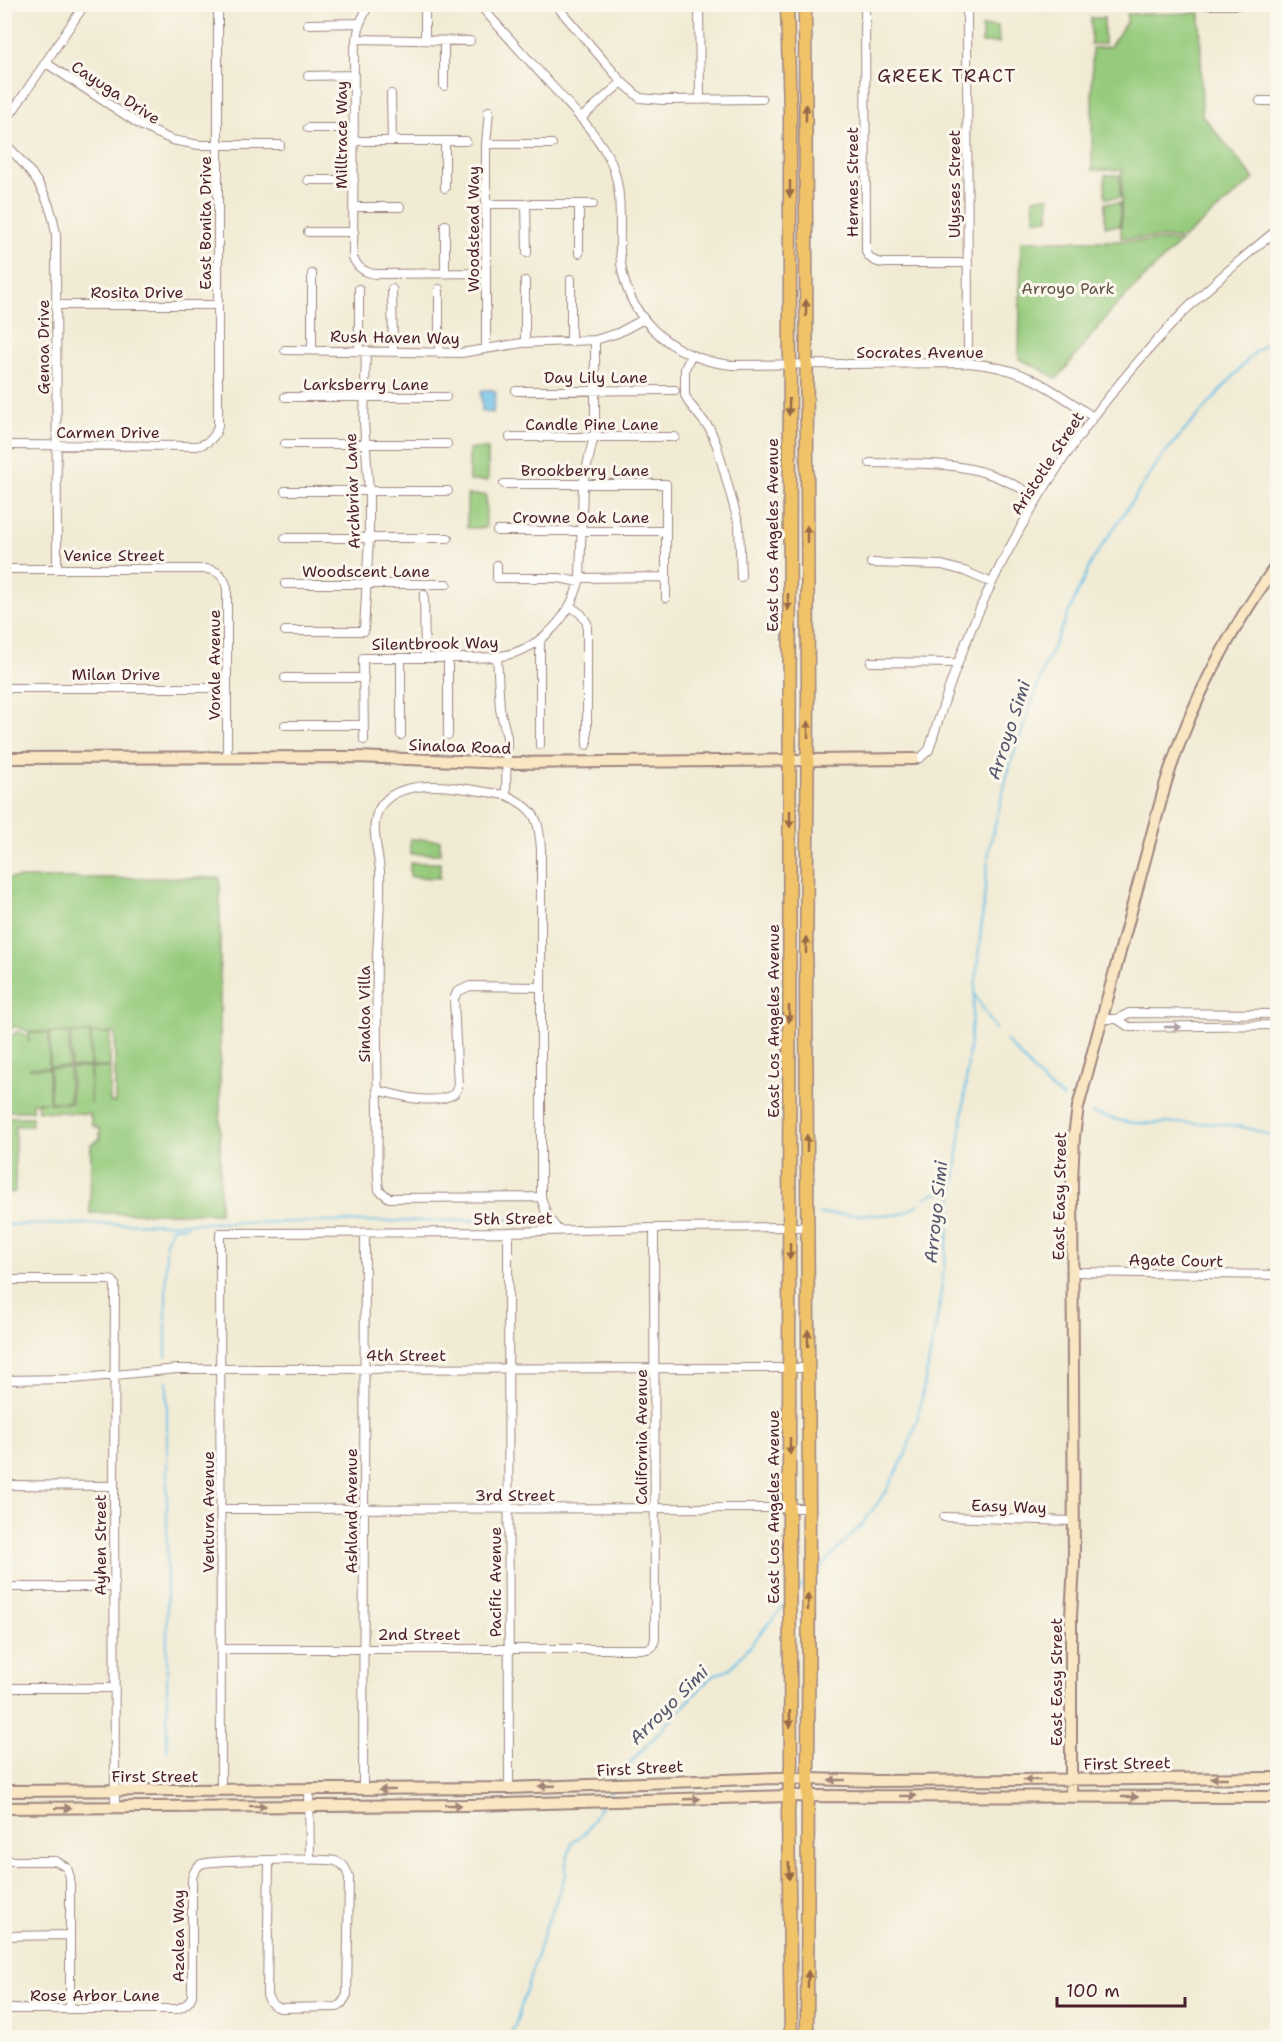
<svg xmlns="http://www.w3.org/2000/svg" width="1282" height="2042" viewBox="0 0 1282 2042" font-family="'Shantell Sans',sans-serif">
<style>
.green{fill:#96cb7d;stroke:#707554;stroke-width:1.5}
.water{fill:#6ac0e7;stroke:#5a7089;stroke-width:1.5}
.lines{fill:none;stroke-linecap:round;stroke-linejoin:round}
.stream{stroke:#6ac0e7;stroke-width:2}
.street-casing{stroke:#9e8580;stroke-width:10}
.secondary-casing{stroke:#9e8580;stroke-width:14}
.primary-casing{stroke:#9e8580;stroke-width:15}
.street{stroke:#fff;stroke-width:8}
.secondary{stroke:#f9e7c3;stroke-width:10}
.primary{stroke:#f1c369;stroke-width:12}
.oneway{fill:#956947}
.oneway2{fill:#ae9aa0}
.oneway3{fill:#a28377}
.labels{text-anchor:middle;stroke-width:6;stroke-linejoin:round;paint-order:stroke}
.street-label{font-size:16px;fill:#4a1f2b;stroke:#fbf7ec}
.park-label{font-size:16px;fill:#615344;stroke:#fbf7ec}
.neighbourhood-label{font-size:18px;letter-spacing:1.5px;fill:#4a1f2b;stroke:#fbf7ec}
.water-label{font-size:18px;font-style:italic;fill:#55576d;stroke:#fbf7ec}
</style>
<rect width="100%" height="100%" fill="#fbf7ec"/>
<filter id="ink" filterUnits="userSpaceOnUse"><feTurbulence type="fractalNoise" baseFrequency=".0167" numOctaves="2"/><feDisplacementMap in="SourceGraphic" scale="12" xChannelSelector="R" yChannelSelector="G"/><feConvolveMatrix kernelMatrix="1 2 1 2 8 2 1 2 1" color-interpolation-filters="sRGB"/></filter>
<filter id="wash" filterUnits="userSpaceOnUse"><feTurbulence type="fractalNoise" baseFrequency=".008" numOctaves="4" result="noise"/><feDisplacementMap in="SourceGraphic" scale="24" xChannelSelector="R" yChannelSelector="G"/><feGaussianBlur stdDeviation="1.35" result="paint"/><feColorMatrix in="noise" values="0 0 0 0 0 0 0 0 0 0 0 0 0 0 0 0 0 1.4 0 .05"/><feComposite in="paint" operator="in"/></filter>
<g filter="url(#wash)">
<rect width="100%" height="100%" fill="#f1ebd4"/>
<path class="green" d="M1200,13L1202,115L1254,179L1184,238H1121L1122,170H1092V48L1110,47L1127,21V14Z
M1091,18H1104V44H1091Z
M998,26L999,43H982V27Z
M1105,175H1120V198H1105Z
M1049,197V219H1034L1033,198Z
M1105,203H1120V226H1105Z
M1021,241H1181L1111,311L1057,379L1039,368L1019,359Z
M469,449H488V481H469Z
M467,495H486V528H467Z
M410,839L440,840V854H410Z
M410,863H440V878L410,877Z
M5,878H220V1213H90L91,1144L100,1139V1129L92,1125L90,1114L38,1111L37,1103L46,1102H32V1111H5V1040L18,1031L28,1036L29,1044V1033H49V1067L29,1068H49V1103H73L71,1102V1068H90V1103L91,1068H110V1102L115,1103V1033L30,1032L15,1026L5,1033Z
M50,1033H69V1067H50Z
M71,1033H90V1067H71Z
M91,1033H110V1067H91Z
M50,1068H69V1102H50Z
M5,1117H32V1126H15V1192L5,1193Z"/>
<path class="water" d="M483,390H493L496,393L493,413L482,412L481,393Z"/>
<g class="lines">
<path class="stream" d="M975,995L995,1029
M1005,1039L1046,1085L1064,1098
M1092,1113C1107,1117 1122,1122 1137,1123C1186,1125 1233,1116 1278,1140
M926,1198L932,1194L952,1192
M819,1214L896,1215L904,1213L919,1204
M4,1225L516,1220
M166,1357V1240L173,1227H186L188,1223
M167,1381V1751
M813,1575L863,1523L885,1493L905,1456L918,1417L939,1308L962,1121L989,849L1009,768L1044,667L1092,561L1163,455L1254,353L1278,334
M794,1594L804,1583
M618,1781L631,1762L712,1676L731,1668L786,1603
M606,1798L613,1788
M508,2038L515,2026L546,1926L566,1875V1863L572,1842L586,1832L601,1805"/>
</g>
</g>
<g filter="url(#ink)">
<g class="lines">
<g class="street-casing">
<path id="street" d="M369,4L360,23L354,52L353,258C358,268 364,272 375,274L486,273
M425,4V40
M479,4C503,32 528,59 552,86C572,108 592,129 607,154C624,184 619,219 620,252C623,316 670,358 731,365L968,363C1023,367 1049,387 1093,417
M555,4L622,82L640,98L663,100L762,99
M699,4L700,100
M865,4L866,252C870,259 874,262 883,263H968
M967,4L968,363
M967,5H1278
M308,24L360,23
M356,39L470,41
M444,41V86
M46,63L142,126L172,140L199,145H280
M308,76L354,75
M391,94L392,141
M1260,101H1278
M581,118L622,82
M4,124L85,4
M308,128H354
M354,141H466
M445,141V188
M4,142C32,172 50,192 56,234L57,569
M486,144H552
M308,180H354
M486,204H593
M526,204L527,253
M579,204V253
M354,207H400
M445,225V273
M308,232H354
M312,274V350
M571,279V342
M359,289V350
M392,289L393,350
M439,289V354
M57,305H218
M595,340V431L583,484L580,578L666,577
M525,343V281
M486,348V144L489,111
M285,350L461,353L522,343L595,340L618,333L644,319
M691,355L685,369V395L689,403L710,429L717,446L739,525L741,577
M516,391L675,390
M285,397H446
M510,437H675
M285,444H447
M4,445L197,446C209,443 215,438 218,426V4
M870,463C911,464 953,461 992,475C1008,481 1023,489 1038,498
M504,484H666V598
M285,491H448
M497,531H666
M285,538H448
M871,563L942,565L964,571L992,583
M4,569H206C218,570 224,576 227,588V757
M285,584H447
M424,595L425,658
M570,606L581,614L587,623V745
M285,631H364L369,538V491L364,422L366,350
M540,640V745
M497,656L500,709L507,737L506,795
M448,658V735
M871,662L958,663
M285,678H364
M4,688H227
M285,725H364
M401,735V658
M364,740L363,658C390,658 416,658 442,658C459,658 477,658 494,657C536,653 568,622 579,582L559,578H497V565
M914,759L920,758L929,750C938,721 947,692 958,663C1004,537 1080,421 1173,323C1205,289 1241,259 1278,229
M1104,1019H1117L1129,1013L1278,1014
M1117,1019L1129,1027L1278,1025
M377,1090C400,1096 433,1106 454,1094L458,1087L454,999L457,992L470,986L541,987
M541,1197L389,1198L379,1190C376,1164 378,1135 378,1108C377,1059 376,1008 377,958C378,930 381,901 380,872C379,849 365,817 387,799C415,775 473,791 506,795C536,809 539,819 541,850V1197L547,1216L558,1230
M508,1232L509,1788
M1073,1272L1278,1275
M4,1280H109L113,1281L115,1284L114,1486L115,1807
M4,1380L73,1379L177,1369L808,1368
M4,1485L114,1486
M222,1509L809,1508
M944,1517L1073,1521
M4,1587H114
M221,1649H647L653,1646L655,1639L654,1228
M4,1688H115
M221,1790L220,1233L508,1232L654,1228L807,1227
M309,1790L310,1860
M363,1790L365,1233
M4,1861H56L67,1868L70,1877V2009
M4,1936L70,1935
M4,2009H177C185,2006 189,2003 192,1996V1879C193,1873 195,1868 201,1864C210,1860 324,1858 335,1861C344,1863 347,1870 349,1878L347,1995L342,2003L337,2007L281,2008C273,2006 270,2003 267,1995L269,1860"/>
</g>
<g class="secondary-casing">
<path id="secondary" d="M4,758L357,757L507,763L914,759
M4,1791L509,1788L777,1778L876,1781L1278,1778
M1071,1797V1616L1074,1565L1072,1183L1074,1136L1078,1107L1166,782C1191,702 1229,631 1278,563
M4,1808L470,1805L789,1796L1278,1797"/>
</g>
<g class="primary-casing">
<path id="primary" d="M787,4L790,112L789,1562L791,1763L788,1812L791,2038
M805,4L808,695L806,989L809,1508L807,2038"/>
</g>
<use href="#street" class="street"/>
<use href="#secondary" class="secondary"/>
<use href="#primary" class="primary"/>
</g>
<defs><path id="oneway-solid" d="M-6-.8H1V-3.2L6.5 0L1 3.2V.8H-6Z" transform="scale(1.5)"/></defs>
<g class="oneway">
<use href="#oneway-solid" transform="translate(806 113) rotate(-90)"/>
<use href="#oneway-solid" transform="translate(790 189) rotate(90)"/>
<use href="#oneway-solid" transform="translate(806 308) rotate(-90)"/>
<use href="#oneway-solid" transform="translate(789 407) rotate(90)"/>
<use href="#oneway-solid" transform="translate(807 534) rotate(-90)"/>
<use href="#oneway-solid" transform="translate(788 602) rotate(90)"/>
<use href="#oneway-solid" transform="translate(808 729) rotate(-90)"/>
<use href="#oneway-solid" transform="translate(790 819) rotate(90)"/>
<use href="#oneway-solid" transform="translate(806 945) rotate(-90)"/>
<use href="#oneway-solid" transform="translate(789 1014) rotate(90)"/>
<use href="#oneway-solid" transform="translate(807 1143) rotate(-90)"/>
<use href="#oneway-solid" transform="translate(790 1251) rotate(90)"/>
<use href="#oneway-solid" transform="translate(808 1338) rotate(-90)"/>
<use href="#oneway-solid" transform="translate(790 1446) rotate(90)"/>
<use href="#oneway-solid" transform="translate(808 1602) rotate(-90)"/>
<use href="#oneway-solid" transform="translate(790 1719) rotate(89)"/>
<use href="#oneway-solid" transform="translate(789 1871) rotate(89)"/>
<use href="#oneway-solid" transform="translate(808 1979) rotate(-90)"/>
</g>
<use class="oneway2" href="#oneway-solid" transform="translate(1173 1027)"/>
<g class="oneway3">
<use href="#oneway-solid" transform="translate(1219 1778) rotate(-180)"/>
<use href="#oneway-solid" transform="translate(837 1780) rotate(-180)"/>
<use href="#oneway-solid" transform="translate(1032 1780) rotate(180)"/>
<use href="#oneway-solid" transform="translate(547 1786) rotate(178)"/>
<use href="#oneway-solid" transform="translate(387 1790) rotate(179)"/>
<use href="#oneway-solid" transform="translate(908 1796)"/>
<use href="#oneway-solid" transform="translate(1130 1797)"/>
<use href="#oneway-solid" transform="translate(692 1799) rotate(-2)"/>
<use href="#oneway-solid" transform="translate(453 1805)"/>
<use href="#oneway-solid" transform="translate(258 1806)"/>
<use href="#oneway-solid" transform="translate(63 1808) rotate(-1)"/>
</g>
</g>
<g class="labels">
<g class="street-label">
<text transform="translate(116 92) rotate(33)" y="6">Cayuga Drive</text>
<text transform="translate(341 135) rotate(-90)" y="6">Milltrace Way</text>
<text transform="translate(852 182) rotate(-90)" y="6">Hermes Street</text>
<text transform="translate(954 184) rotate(-90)" y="6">Ulysses Street</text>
<text transform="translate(205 223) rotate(-90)" y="6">East Bonita Drive</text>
<text transform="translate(473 229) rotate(-90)" y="6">Woodstead Way</text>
<text x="137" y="298">Rosita Drive</text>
<text transform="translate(395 337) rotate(1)" y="6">Rush Haven Way</text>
<text transform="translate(43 347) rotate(-90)" y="6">Genoa Drive</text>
<text x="920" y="358">Socrates Avenue</text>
<text x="596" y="383">Day Lily Lane</text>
<text x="366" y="390">Larksberry Lane</text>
<text x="592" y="430">Candle Pine Lane</text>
<text x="108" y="438">Carmen Drive</text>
<text transform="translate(1047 463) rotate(-57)" y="6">Aristotle Street</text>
<text x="585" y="476">Brookberry Lane</text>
<text transform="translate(352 491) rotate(-92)" y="6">Archbriar Lane</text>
<text x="581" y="523">Crowne Oak Lane</text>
<text transform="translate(772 535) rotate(-90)" y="6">East Los Angeles Avenue</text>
<text x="114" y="561">Venice Street</text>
<text x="366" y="577">Woodscent Lane</text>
<text transform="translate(435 643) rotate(-1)" y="6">Silentbrook Way</text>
<text transform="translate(214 665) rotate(-90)" y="6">Vorale Avenue</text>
<text x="116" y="680">Milan Drive</text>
<text transform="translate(460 746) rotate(2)" y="6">Sinaloa Road</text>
<text transform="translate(364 1014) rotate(-90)" y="6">Sinaloa Villa</text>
<text transform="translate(773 1021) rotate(-90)" y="6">East Los Angeles Avenue</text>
<text transform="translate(1059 1196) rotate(-89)" y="6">East Easy Street</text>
<text transform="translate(513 1218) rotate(-1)" y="6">5th Street</text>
<text transform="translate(1176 1260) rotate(1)" y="6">Agate Court</text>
<text x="406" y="1361">4th Street</text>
<text transform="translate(641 1437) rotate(-90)" y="6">California Avenue</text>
<text x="515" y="1501">3rd Street</text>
<text transform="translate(1009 1506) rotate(2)" y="6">Easy Way</text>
<text transform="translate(773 1507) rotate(-90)" y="6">East Los Angeles Avenue</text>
<text transform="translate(351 1511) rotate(-90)" y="6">Ashland Avenue</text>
<text transform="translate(208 1512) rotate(-90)" y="6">Ventura Avenue</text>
<text transform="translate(100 1545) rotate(-90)" y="6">Ayhen Street</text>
<text transform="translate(495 1582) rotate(-90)" y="6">Pacific Avenue</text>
<text x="419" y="1640">2nd Street</text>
<text transform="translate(1056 1682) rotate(-90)" y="6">East Easy Street</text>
<text transform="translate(1127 1763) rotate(-1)" y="6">First Street</text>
<text transform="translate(640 1768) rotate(-3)" y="6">First Street</text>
<text x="155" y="1782">First Street</text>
<text transform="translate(178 1936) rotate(-90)" y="6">Azalea Way</text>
<text x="95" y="2001">Rose Arbor Lane</text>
</g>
<g class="park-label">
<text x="1068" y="294">Arroyo Park</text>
</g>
<g class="neighbourhood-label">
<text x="947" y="82">GREEK TRACT</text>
</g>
<g class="water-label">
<text transform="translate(1009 730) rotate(-72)" y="6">Arroyo Simi</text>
<text transform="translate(936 1212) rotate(-84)" y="6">Arroyo Simi</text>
<text transform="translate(669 1705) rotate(-45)" y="6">Arroyo Simi</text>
</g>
</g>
<rect width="1282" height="2042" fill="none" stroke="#fbf7ec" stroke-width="24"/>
<path d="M1057 1997v9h128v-9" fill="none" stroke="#4a1f2b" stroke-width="3"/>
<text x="1066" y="1997" font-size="18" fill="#4a1f2b" stroke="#fbf7ec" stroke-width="4.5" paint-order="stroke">100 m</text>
</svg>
